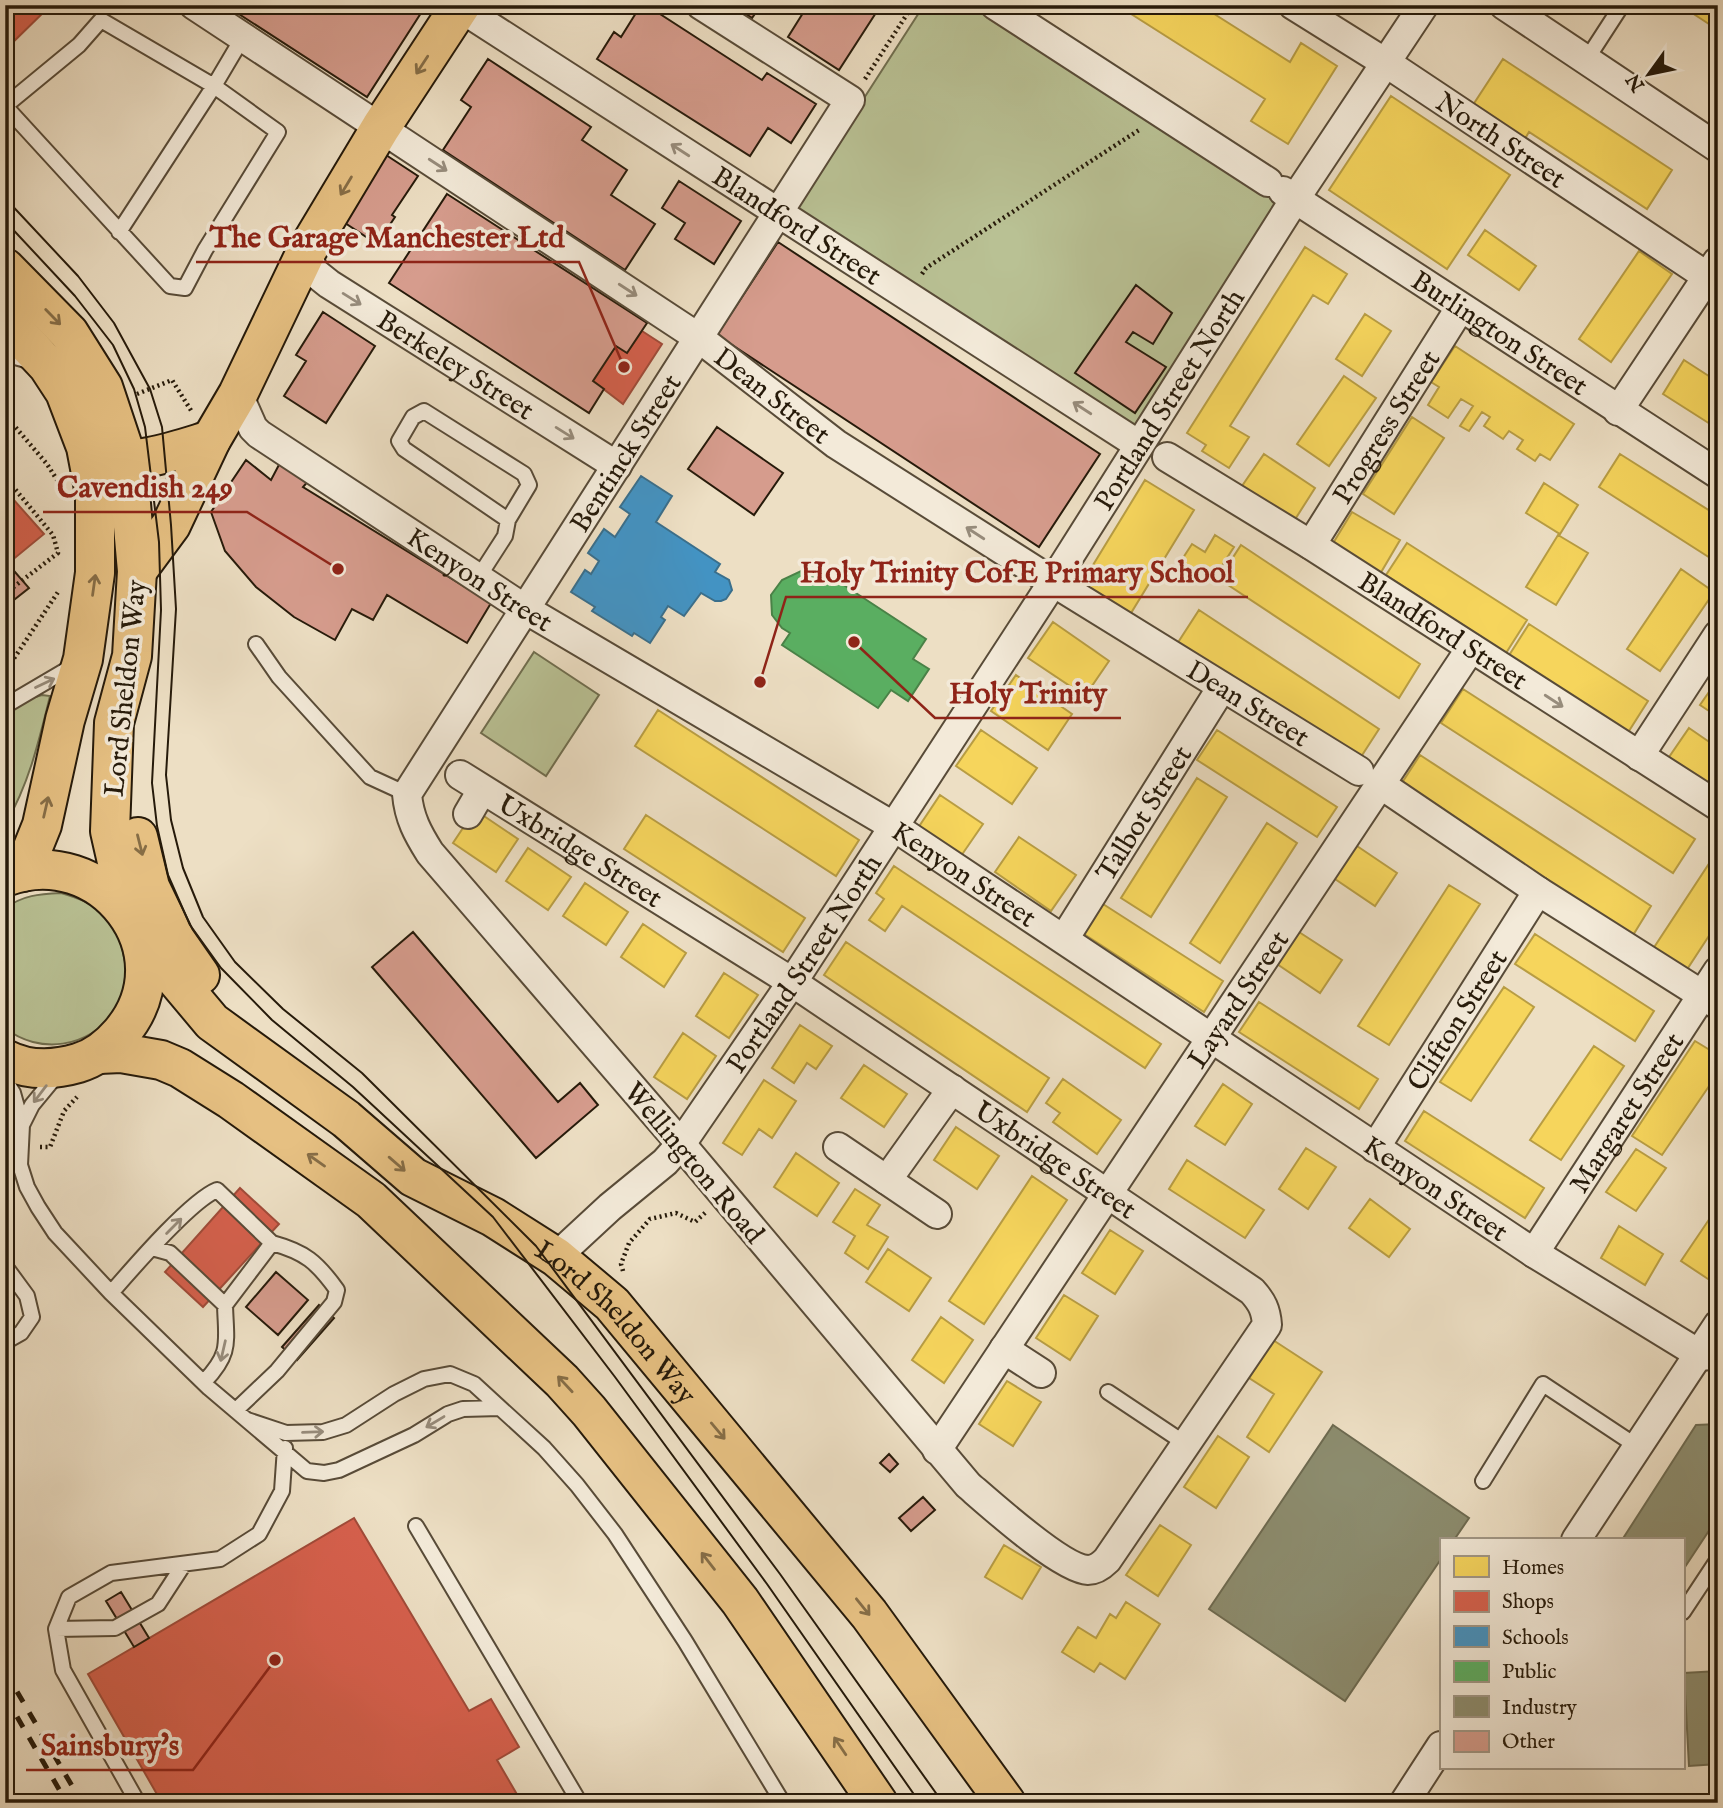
<svg xmlns="http://www.w3.org/2000/svg" width="1723" height="1808" viewBox="0 0 1723 1808" font-family="'IM FELL English',serif">
<style>
.green{fill:#b9c194;stroke:#706e4f;stroke-width:2}
.homes{fill:#f6d55c;stroke:#b89d43;stroke-width:2}
.shops{fill:#d6604d;stroke:#a14b39;stroke-width:2}
.schools{fill:#4393c3;stroke:#3a6f8c;stroke-width:2}
.public{fill:#5aae61;stroke:#4a8247;stroke-width:2}
.industry{fill:#8c8c6e;stroke:#6d6a50;stroke-width:2}
.building{fill:#d69c8d;stroke:#261a0a;stroke-width:2}
.lines{fill:none;stroke-linecap:round;stroke-linejoin:round}
.lane-casing{stroke:#584b38;stroke-width:18}
.street-casing{stroke:#584b38;stroke-width:32}
.highway-casing{stroke:#261a0a;stroke-width:42}
.path{stroke:#261a0a;stroke-width:4.5;stroke-dasharray:2 3.5;stroke-linecap:butt}
.lane{stroke:#f3ead9;stroke-width:14}
.street{stroke:#f3ead9;stroke-width:28}
.highway{stroke:#e6c082;stroke-width:38}
.tram{stroke:#261a0a;stroke-width:2}
.rail{stroke:#261a0a;stroke-width:5;stroke-dasharray:12 12;stroke-linecap:butt}
.oneway{stroke:#866d46}
.oneway2{stroke:#978c7c}
.labels{text-anchor:middle;stroke-width:7;stroke-linejoin:round;paint-order:stroke}
.street-label{font-size:28px;fill:#261a0a;stroke:#f3ead9}
.leader{fill:none;stroke:#8f2418;stroke-width:2.5}
.callout-dot{fill:#8f2418;stroke:#f3ead9;stroke-width:2.5}
.callout-label{font-size:30px;text-anchor:middle;font-weight:bold;fill:#8f2418;stroke:#f3ead9;stroke-width:7;stroke-linejoin:round;paint-order:stroke}
</style>
<rect width="100%" height="100%" fill="#eddfc4"/>
<filter id="stains"><feTurbulence type="fractalNoise" baseFrequency=".00286" numOctaves="4"/><feColorMatrix values="0 0 0 0 .2 0 0 0 0 .09 0 0 0 0 .02 0 0 0 .5 -.17"/></filter>
<radialGradient id="worn" r=".72"><stop offset=".6" stop-color="#630" stop-opacity="0"/><stop offset="1" stop-color="#630" stop-opacity=".3"/></radialGradient>
<path class="green" d="M924,5H980L1291,206L1138,435L792,210Z
M534,652L599,695L546,776L481,733Z
M42,695L50,696C39,741 29,784 5,825V717L22,701Z
M61,893C100,904 116,916 124,957C125,963 128,971 128,978C128,990 120,1003 114,1012C89,1048 39,1055 5,1028V909C21,895 41,894 61,893Z"/>
<path class="homes" d="M1117,5H1200L1290,62L1301,43L1337,66L1288,144L1251,121L1265,99Z
M1680,5H1718V30Z
M1503,59L1672,170L1647,209L1529,132L1523,142L1471,108Z
M1391,96L1510,175L1447,269L1329,190Z
M1485,230L1536,266L1519,290L1468,255Z
M1305,247L1347,274L1328,304L1313,295L1230,426L1249,437L1229,468L1202,451L1206,445L1187,433Z
M1639,251L1672,274L1611,362L1579,339Z
M1365,314L1391,331L1362,376L1336,359Z
M1455,346L1574,424L1550,460L1540,454L1535,461L1517,449L1523,440L1509,431L1503,439L1484,426L1490,417L1482,412L1469,431L1460,426L1473,406L1461,399L1448,418L1428,405L1439,387L1431,382Z
M1684,360L1718,382V429L1663,394Z
M1344,376L1376,398L1329,466L1297,444Z
M1412,417L1444,438L1394,514L1363,494Z
M1264,454L1315,488L1294,521L1242,486Z
M1620,454L1718,516V563L1599,487Z
M1145,480L1194,510L1131,613L1082,583Z
M1544,483L1578,505L1560,534L1526,513Z
M1352,512L1400,540L1380,574L1332,545Z
M1215,535L1234,547L1212,581L1181,561L1192,544L1205,552Z
M1558,535L1588,553L1556,605L1526,587Z
M1407,543L1527,620L1506,653L1386,575Z
M1241,545L1420,664L1399,698L1219,579Z
M1681,569L1714,592L1660,671L1627,649Z
M1199,610L1379,729L1357,763L1177,644Z
M1053,622L1109,661L1085,696L1028,658Z
M1529,624L1648,701L1627,734L1508,657Z
M1016,675L1072,714L1048,750L991,711Z
M1718,679V717L1700,705Z
M1463,689L1695,839L1673,873L1441,723Z
M658,710L859,840L836,876L635,746Z
M1689,728L1718,748V795L1667,760Z
M981,730L1037,768L1012,804L956,766Z
M1217,730L1337,807L1317,837L1197,760Z
M1420,755L1651,906L1630,940L1398,789Z
M1197,778L1227,797L1151,917L1121,898Z
M940,795L983,824L961,856L918,828Z
M475,810L518,839L496,872L453,843Z
M646,815L805,918L783,952L624,849Z
M1267,823L1297,843L1220,963L1190,943Z
M1019,837L1076,875L1051,911L995,872Z
M1354,844L1397,873L1375,906L1332,877Z
M528,848L571,877L548,910L506,881Z
M1716,853L1718,922L1684,974L1651,952Z
M894,866L1161,1044L1145,1068L902,906L885,931L869,920L884,899L876,893Z
M585,883L628,912L606,945L563,916Z
M1449,885L1480,904L1389,1045L1358,1026Z
M1103,904L1223,981L1204,1012L1084,934Z
M643,924L686,953L664,987L621,957Z
M1299,932L1342,960L1320,993L1277,964Z
M1535,934L1654,1011L1635,1041L1515,964Z
M846,942L1049,1078L1027,1112L824,975Z
M724,973L758,995L729,1038L696,1016Z
M1504,987L1534,1007L1471,1101L1440,1082Z
M1259,1002L1378,1079L1359,1109L1239,1032Z
M800,1025L832,1046L816,1069L807,1063L794,1083L772,1068Z
M683,1033L716,1056L687,1099L654,1077Z
M1695,1041L1718,1055V1073L1662,1155L1632,1136Z
M1594,1046L1624,1066L1561,1160L1530,1140Z
M864,1065L907,1094L884,1127L841,1098Z
M1063,1079L1121,1120L1097,1154L1053,1122L1060,1113L1046,1103Z
M764,1080L796,1101L772,1138L759,1129L742,1155L723,1143Z
M1223,1084L1252,1104L1225,1145L1195,1126Z
M1424,1111L1544,1188L1525,1218L1405,1141Z
M956,1127L999,1156L977,1189L934,1160Z
M1306,1148L1336,1167L1308,1209L1279,1189Z
M1636,1149L1666,1168L1636,1211L1606,1192Z
M796,1153L839,1183L817,1216L774,1187Z
M1187,1160L1264,1210L1245,1238L1169,1189Z
M1032,1176L1067,1200L984,1324L949,1301Z
M855,1189L880,1205L867,1225L888,1237L868,1269L845,1253L855,1236L833,1222Z
M1370,1199L1410,1229L1389,1257L1349,1228Z
M1710,1218L1718,1223V1271L1711,1281L1681,1261Z
M1619,1226L1663,1254L1645,1285L1601,1258Z
M1110,1230L1143,1251L1115,1294L1082,1273Z
M888,1249L931,1278L909,1311L866,1282Z
M1064,1295L1098,1316L1070,1360L1036,1338Z
M941,1317L973,1340L944,1383L912,1360Z
M1273,1340L1322,1372L1269,1452L1247,1437L1274,1394L1249,1378Z
M1007,1381L1041,1402L1013,1446L979,1424Z
M1218,1436L1249,1457L1216,1508L1184,1487Z
M1160,1525L1191,1545L1158,1596L1126,1575Z
M1004,1545L1041,1567L1022,1599L985,1577Z
M1126,1602L1160,1624L1125,1679L1100,1663L1094,1672L1062,1652L1078,1627L1096,1638L1110,1614L1116,1618Z"/>
<path class="shops" d="M5,5H51L5,50Z
M642,331L662,344L623,404L593,381L616,346L627,353Z
M5,490L44,534L5,566Z
M240,1188L279,1224L203,1307L165,1272Z
M354,1518L469,1711L491,1699L519,1747L497,1760L522,1803H162L88,1674Z"/>
<path class="schools" d="M641,476L672,496L656,522L720,564L715,572L729,580L732,590L726,599L721,601H715L701,593L684,616L668,606L661,617L665,620L650,643L634,633L632,636L592,611L595,607L571,592L585,570L591,574L599,561L588,553L604,529L615,537L630,514L620,507Z"/>
<path class="public" d="M801,571L825,583L830,576L926,639L913,659L929,669L908,701L891,690L878,708L782,645L790,633L782,628L772,615L771,595L782,580Z"/>
<path class="industry" d="M1718,1424V1517L1683,1570V1540H1622L1696,1425Z
M1333,1425L1469,1518L1454,1540H1441V1559L1345,1701L1209,1609Z
M1718,1671V1764L1689,1766L1684,1673Z"/>
<path class="building" d="M225,5H409L421,13L367,97Z
M641,5H646L762,80L767,73L816,104L791,143L768,128L750,156L597,59L614,32L621,37Z
M733,5H761L752,18Z
M808,5H881L839,70L788,37Z
M488,59L591,127L582,140L627,170L611,195L655,224L625,270L443,150L471,107L461,100Z
M386,155L418,176L392,215L395,217L377,244L342,221Z
M679,181L741,221L714,264L675,239L685,223L662,208Z
M447,194L647,323L627,353L616,346L593,381L604,389L589,413L389,283Z
M778,242L1100,454L1039,547L717,335Z
M1136,285L1172,313L1153,344L1133,332L1126,342L1166,367L1135,413L1075,373Z
M323,312L375,346L326,423L284,396L306,361L296,355Z
M717,427L783,473L754,515L688,469Z
M246,460L271,480L281,461L310,479L303,487L491,603L467,643L387,595L373,620L352,609L335,640L294,617L256,587L225,551L211,512Z
M8,564L29,588L5,607V566Z
M413,932L558,1102L580,1083L598,1105L536,1158L372,967Z
M276,1272L308,1300L278,1335L246,1307Z
M319,1305L334,1318L297,1360L282,1347Z
M889,1454L898,1464L890,1472L880,1463Z
M923,1497L935,1510L911,1531L899,1518Z
M121,1592L149,1638L134,1647L106,1601Z"/>
<g class="lines">
<g class="lane-casing">
<path id="lane" d="M101,20L214,86L278,132L205,250L185,288L170,286L5,106L79,45Z
M1587,59L1622,5
M119,232L214,86L243,37
M5,354L29,361
M478,578L505,536L508,520L404,449L399,441L413,417L424,411L524,474L529,485L508,520
M256,644L279,677L370,777L407,794
M5,706L73,666
M5,1080L13,1093L22,1125L20,1165L27,1187L38,1207L55,1233L111,1293L209,1388L307,1471L324,1473L339,1470L414,1435L448,1414L463,1409L500,1408
M22,1125L32,1105L56,1076
M152,1248L170,1253L225,1305C226,1342 232,1353 204,1382
M5,1266L27,1296L32,1317L21,1333L5,1342
M111,1293C132,1269 190,1201 217,1190L272,1243L225,1305
M1693,1363L1718,1362
M1108,1392L1186,1444
M236,1410L277,1371L334,1302L337,1290C317,1262 305,1252 272,1243
M247,1420L286,1433L323,1432L346,1425L394,1394L424,1379L450,1374L474,1384L544,1448L577,1485L615,1534L685,1641L783,1803
M1483,1481L1543,1384L1638,1447
M416,1526L580,1803
M1683,1612L1718,1559
M56,1629L115,1628L158,1604L184,1564
M138,1803L63,1670L56,1629L69,1597L111,1573L220,1559L259,1534L282,1491L285,1448"/>
</g>
<g class="street-casing">
<g id="street">
<path id="s1" d="M194,5L699,338L836,444L1053,582L1359,771"/>
<path id="s2" d="M456,5L1139,445"/>
<path d="M995,5L1268,182"/>
<path id="s3" d="M1293,5L1397,70L1708,277"/>
<path d="M1504,5L1718,148"/>
<path id="s4" d="M1283,191L1718,474"/>
<path id="s5" d="M306,252L314,272L329,284L617,466"/>
<path id="s6" d="M238,394L253,428L259,434L525,609L893,826L1534,1253L1699,1354"/>
<path d="M1618,411L1717,262"/>
<path id="s7" d="M1167,457L1311,545L1718,806"/>
<path id="s8" d="M1311,545L1460,308"/>
<path d="M1639,756L1718,635"/>
<path id="s9" d="M460,775L792,982L1252,1291C1262,1302 1266,1310 1267,1325L1107,1560C1102,1565 1096,1570 1088,1570C1062,1569 990,1504 968,1485L681,1144L430,853C418,834 409,818 407,794L850,100L701,5"/>
<path d="M1380,784L1538,891L1718,1005"/>
<path d="M468,814L482,790"/>
<path id="s10" d="M1064,939L1222,687"/>
<path d="M838,1147L937,1214"/>
<path id="s11" d="M1375,1148L1538,891"/>
<path d="M887,1180L952,1089"/>
<path id="s12" d="M1534,1253L1718,971"/>
<path id="s13" d="M556,1257L610,1207L665,1162L681,1144L799,972L1053,582L1295,199L1424,5"/>
<path d="M1004,1349L1041,1373"/>
<path id="s14" d="M937,1450L1471,648"/>
<path d="M1576,1540L1718,1325"/>
<path d="M1404,1803L1441,1746"/>
</g>
</g>
<g class="highway-casing">
<g id="highway">
<path d="M5,268L69,333L103,387L127,459L137,571L132,656L114,723L110,831L129,915"/>
<path d="M5,320L48,366L65,392L86,447L95,494V573L83,659L65,720L42,825L23,872"/>
<path d="M104,455C131,468 184,448 211,440"/>
<path d="M137,571L171,525L211,440L238,394L306,252L381,127L461,5"/>
<path d="M138,837L150,887L175,939L200,975"/>
<path d="M5,877C101,840 189,953 121,1033C109,1047 95,1058 78,1063C54,1070 28,1071 5,1059"/>
<path id="s15" d="M139,935L212,1022L346,1119L413,1177L493,1217L556,1257L612,1304L869,1614L1006,1803"/>
<path d="M99,1054L121,1053L161,1060L180,1068L231,1100L371,1200L562,1381L589,1411L740,1601L878,1803"/>
</g>
</g>
<path class="path" d="M865,79L913,5
M922,274L926,268L1139,130
M137,394L172,380L192,412
M5,415L47,464L59,483
M5,477L53,535L58,553L7,592L5,591
M5,672L58,592
M40,1147H50L64,1111L77,1097
M623,1271L621,1264L629,1243L650,1219L676,1213L695,1222L706,1212"/>
<use href="#lane" class="lane"/>
<use href="#street" class="street"/>
<use href="#highway" class="highway"/>
<path class="tram" d="M5,198L78,276L114,323L150,389L162,427L171,525L176,609L166,775L171,820L183,868L203,917L235,962L283,1009L362,1073L536,1246L780,1574L943,1803
M5,221L75,296L113,345L134,389L145,427L159,542L161,610L152,783L157,826L168,875L190,925L221,968L272,1020L353,1087L493,1217L615,1377L767,1584L920,1803"/>
<path class="rail" d="M5,1671L82,1803
M5,1696L67,1803"/>
</g>
<defs><path id="oneway-shaft" d="M-6 0H5M1.5-3L5.5 0L1.5 3" fill="none" stroke-width="1.6" stroke-linecap="round" stroke-linejoin="round" transform="scale(1.75)"/></defs>
<g class="oneway">
<use href="#oneway-shaft" transform="translate(422 65) rotate(123)"/>
<use href="#oneway-shaft" transform="translate(346 186) rotate(121)"/>
<use href="#oneway-shaft" transform="translate(53 317) rotate(46)"/>
<use href="#oneway-shaft" transform="translate(94 585) rotate(-82)"/>
<use href="#oneway-shaft" transform="translate(46 807) rotate(-77)"/>
<use href="#oneway-shaft" transform="translate(140 845) rotate(76)"/>
<use href="#oneway-shaft" transform="translate(316 1160) rotate(-145)"/>
<use href="#oneway-shaft" transform="translate(397 1164) rotate(41)"/>
<use href="#oneway-shaft" transform="translate(565 1384) rotate(-133)"/>
<use href="#oneway-shaft" transform="translate(718 1431) rotate(50)"/>
<use href="#oneway-shaft" transform="translate(708 1561) rotate(-128)"/>
<use href="#oneway-shaft" transform="translate(863 1607) rotate(51)"/>
<use href="#oneway-shaft" transform="translate(840 1746) rotate(-124)"/>
</g>
<g class="oneway2">
<use href="#oneway-shaft" transform="translate(680 150) rotate(-147)"/>
<use href="#oneway-shaft" transform="translate(438 165) rotate(33)"/>
<use href="#oneway-shaft" transform="translate(628 290) rotate(33)"/>
<use href="#oneway-shaft" transform="translate(352 299) rotate(32)"/>
<use href="#oneway-shaft" transform="translate(1082 408) rotate(-147)"/>
<use href="#oneway-shaft" transform="translate(565 433) rotate(32)"/>
<use href="#oneway-shaft" transform="translate(975 533) rotate(-147)"/>
<use href="#oneway-shaft" transform="translate(45 683) rotate(-25)"/>
<use href="#oneway-shaft" transform="translate(1554 701) rotate(33)"/>
<use href="#oneway-shaft" transform="translate(40 1094) rotate(127)"/>
<use href="#oneway-shaft" transform="translate(174 1226) rotate(-45)"/>
<use href="#oneway-shaft" transform="translate(223 1351) rotate(103)"/>
<use href="#oneway-shaft" transform="translate(435 1422) rotate(149)"/>
<use href="#oneway-shaft" transform="translate(313 1432) rotate(-2)"/>
</g>
<g class="labels">
<g class="street-label">
<text dy="10" stroke="none"><textPath href="#s3" startOffset="248">North Street</textPath></text>
<text dy="10" stroke="none"><textPath href="#s2" startOffset="406">Blandford Street</textPath></text>
<text dy="10" stroke="none"><textPath href="#s4" startOffset="259">Burlington Street</textPath></text>
<text dy="10" stroke="none"><textPath href="#s5" startOffset="191">Berkeley Street</textPath></text>
<text dy="10" stroke="none"><textPath href="#s1" startOffset="698">Dean Street</textPath></text>
<text dy="10" stroke="none"><textPath href="#s13" startOffset="1059">Portland Street North</textPath></text>
<text dy="10" stroke="none"><textPath href="#s8" startOffset="140">Progress Street</textPath></text>
<text dy="10" stroke="none"><textPath href="#s9" startOffset="2737">Bentinck Street</textPath></text>
<text dy="10" stroke="none"><textPath href="#s6" startOffset="310">Kenyon Street</textPath></text>
<text dy="10" stroke="none"><textPath href="#s7" startOffset="326">Blandford Street</textPath></text>
<text transform="translate(124 688) rotate(-84)" y="10">Lord Sheldon Way</text>
<text dy="10" stroke="none"><textPath href="#s1" startOffset="1265">Dean Street</textPath></text>
<text dy="10" stroke="none"><textPath href="#s10" startOffset="149">Talbot Street</textPath></text>
<text dy="10" stroke="none"><textPath href="#s9" startOffset="142">Uxbridge Street</textPath></text>
<text dy="10" stroke="none"><textPath href="#s6" startOffset="877">Kenyon Street</textPath></text>
<text dy="10" stroke="none"><textPath href="#s13" startOffset="387">Portland Street North</textPath></text>
<text dy="10" stroke="none"><textPath href="#s14" startOffset="542">Layard Street</textPath></text>
<text dy="10" stroke="none"><textPath href="#s11" startOffset="152">Clifton Street</textPath></text>
<text dy="10" stroke="none"><textPath href="#s12" startOffset="168">Margaret Street</textPath></text>
<text dy="10" stroke="none"><textPath href="#s9" startOffset="709">Uxbridge Street</textPath></text>
<text transform="translate(695 1162) rotate(50)" y="10">Wellington Road</text>
<text dy="10" stroke="none"><textPath href="#s6" startOffset="1444">Kenyon Street</textPath></text>
<text dy="10" stroke="none"><textPath href="#s15" startOffset="620">Lord Sheldon Way</textPath></text>
</g>
</g>
<path class="leader" d="M624 367L579 262H196M338 569L247 512H43M760 682L786 597H1248M854 642L935 718H1121M275 1660L193 1770H26"/>
<g class="callout-dot">
<circle cx="624" cy="367" r="7"/>
<circle cx="338" cy="569" r="7"/>
<circle cx="760" cy="682" r="7"/>
<circle cx="854" cy="642" r="7"/>
<circle cx="275" cy="1660" r="7"/>
</g>
<g class="callout-label">
<text x="387" y="247">The Garage Manchester Ltd</text>
<text x="145" y="497">Cavendish 249</text>
<text x="1017" y="582">Holy Trinity CofE Primary School</text>
<text x="1028" y="703">Holy Trinity</text>
<text x="110" y="1755">Sainsbury's</text>
</g>
<rect width="1723" height="1808" fill="none" stroke="#eddfc4" stroke-width="28"/>
<rect x="7" y="7" width="1709" height="1794" fill="none" stroke="#261a0a" stroke-width="3.5"/>
<rect x="14" y="14" width="1695" height="1780" fill="none" stroke="#261a0a" stroke-width="2"/>
<rect x="1440" y="1538" width="245" height="231" fill="#f3ead9" stroke="#a19786" stroke-width="2"/>
<rect x="1454" y="1556" width="35" height="21" fill="#f6d55c" stroke="#a19786" stroke-width="2"/>
<text x="1502" y="1574" font-size="21" fill="#261a0a">Homes</text>
<rect x="1454" y="1591" width="35" height="21" fill="#d6604d" stroke="#a19786" stroke-width="2"/>
<text x="1502" y="1608" font-size="21" fill="#261a0a">Shops</text>
<rect x="1454" y="1626" width="35" height="21" fill="#4393c3" stroke="#a19786" stroke-width="2"/>
<text x="1502" y="1644" font-size="21" fill="#261a0a">Schools</text>
<rect x="1454" y="1661" width="35" height="21" fill="#5aae61" stroke="#a19786" stroke-width="2"/>
<text x="1502" y="1678" font-size="21" fill="#261a0a">Public</text>
<rect x="1454" y="1696" width="35" height="21" fill="#8c8c6e" stroke="#a19786" stroke-width="2"/>
<text x="1502" y="1714" font-size="21" fill="#261a0a">Industry</text>
<rect x="1454" y="1731" width="35" height="21" fill="#d69c8d" stroke="#a19786" stroke-width="2"/>
<text x="1502" y="1748" font-size="21" fill="#261a0a">Other</text>
<g transform="translate(1649 74) rotate(237)" stroke="#f3ead9" stroke-width="5" paint-order="stroke">
<path d="M0-5L12 26L0 18L-12 26Z" fill="#261a0a"/>
<text y="-10" font-size="19" font-weight="bold" text-anchor="middle" fill="#261a0a">N</text>
</g>
<rect width="100%" height="100%" filter="url(#stains)"/>
<rect width="100%" height="100%" fill="url(#worn)"/>
</svg>
